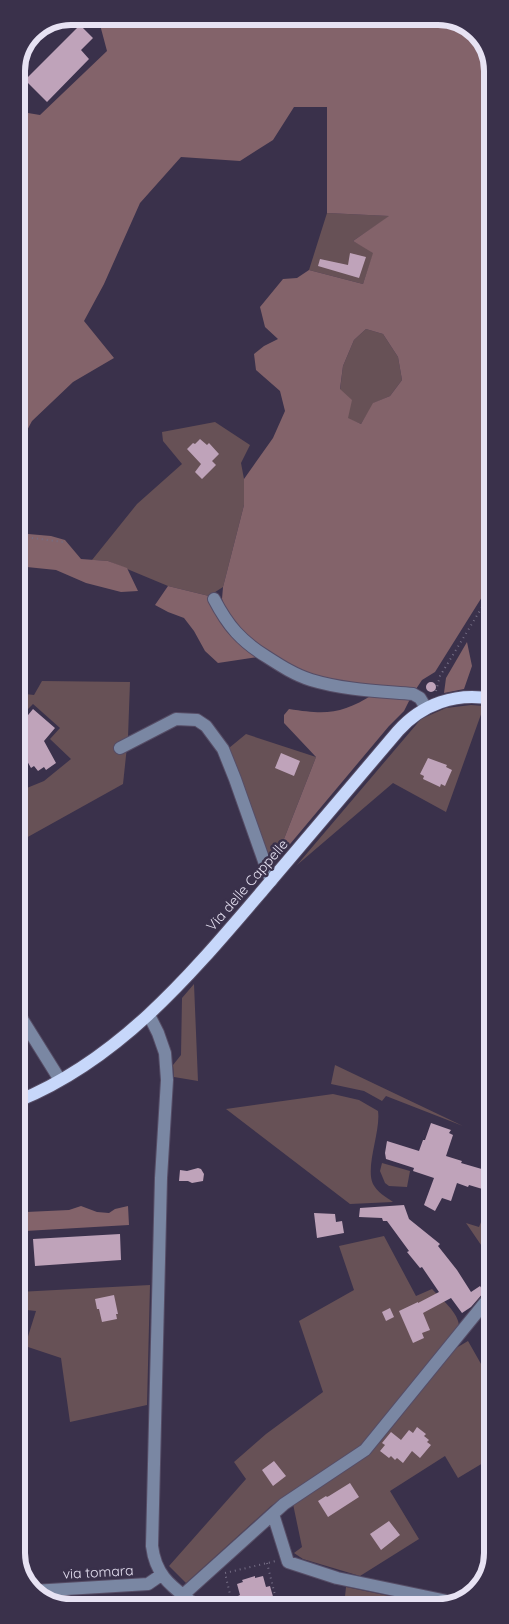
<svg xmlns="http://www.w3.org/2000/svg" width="509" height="1624" viewBox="0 0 509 1624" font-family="Quicksand,sans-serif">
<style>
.green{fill:#675156}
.forest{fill:#83636a;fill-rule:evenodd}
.building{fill:#bfa3ba}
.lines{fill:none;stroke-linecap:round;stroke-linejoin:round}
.minor-casing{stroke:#564d66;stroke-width:14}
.major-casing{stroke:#564d66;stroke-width:14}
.path{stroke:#756e85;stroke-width:2;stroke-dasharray:1 4;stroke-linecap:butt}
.minor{stroke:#7a87a3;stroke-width:12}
.major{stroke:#c7d7fa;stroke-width:12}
.labels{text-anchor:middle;stroke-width:5;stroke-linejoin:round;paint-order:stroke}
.street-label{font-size:14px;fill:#e7e2f3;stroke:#3a314b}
.rim{fill:none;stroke:#e7e2f3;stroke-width:6}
</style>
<rect width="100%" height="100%" fill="#3a314b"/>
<path class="green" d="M327,213L390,216L353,241L374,252L363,284L309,270Z
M366,329L383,334L398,357L402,380L390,396L374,403L361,424L348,419L340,390L343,366L354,340Z
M215,422L250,445L241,463L244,479V505L223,587L209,596L168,586L108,561L92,560L137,504L182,464L163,441L162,432Z
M42,681L130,682L128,737L123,784L17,843V792L44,781L71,759L50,739L60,728L33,704L26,711H19L17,693L34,695Z
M471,705L484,706L446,812L393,783L297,865L421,719L446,708Z
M246,734L316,757L275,862L270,858L229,748Z
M194,984L198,1081L174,1077L173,1065L181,1055L182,998Z
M335,1065L463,1126L386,1096L382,1101L364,1091L331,1084Z
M333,1094L359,1100L378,1111C381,1131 365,1167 373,1184C377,1192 386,1197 393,1202L350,1204L226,1109Z
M382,1163L410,1171L407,1187L389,1186L385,1183L380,1171Z
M492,1195V1261L466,1223L479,1227Z
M384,1236L416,1296L432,1289C441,1299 461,1314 459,1329L362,1447L316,1475L271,1506L186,1583L169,1566L246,1479L234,1462L266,1434L323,1392L299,1321L354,1290L339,1246Z
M150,1285L147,1405L70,1422L61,1358L25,1346L36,1311L18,1309V1292Z
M468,1341L493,1385V1457L458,1478L445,1456L390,1491L419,1539L360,1576L303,1559L294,1553L302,1547L293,1504L373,1449L394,1425L451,1351Z
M493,1542C493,1559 487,1583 473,1592Z
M346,1587L437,1606H344Z"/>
<path class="forest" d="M106,16H442L474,30L491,57L492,581L435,672L422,680L414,692L339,683L287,665L244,635L227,612L222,599L223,587L244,505V479L273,438L285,411L280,391L256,370L254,354L264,346L278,339L265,327L260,307L283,279L297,278L309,270L363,284L373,253L353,241L389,216L327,213V107H294L273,140L240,161L181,157L140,203L104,284L84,321L114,358L73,382L32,421L17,449L16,111L40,115L107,51L99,21ZM366,329L383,334L398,357L402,380L390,396L373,403L361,424L348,418L352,400L340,389L343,366L354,340Z
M17,533L51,536L65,540L81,559L108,561L127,568L138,591L121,592L86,583L56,570L17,566Z
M168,586L209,596C218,627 232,640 258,657L218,663L205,651L194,631L184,618L168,612L155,605Z
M467,642L472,666L464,689L444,693L446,678Z
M374,694L411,697L404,711L389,726L275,862L316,757L284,723V715L289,709C327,715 342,714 374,694Z
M81,1206L97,1212L109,1213L115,1209L128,1206L129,1225L25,1231L18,1237V1218L26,1212L69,1210Z"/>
<path class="building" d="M80,25L93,38L81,50L89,59L47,102L25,80Z
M350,253L366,257L359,278L318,266L320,259L348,265Z
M200,439L207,445L209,443L219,454L212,461L216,465L202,479L195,472L201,464L187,449L193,443L195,444Z
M426 687a5 5 0 1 1 10 0a5 5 0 1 1-10 0Z
M33,709L55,728L44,741L56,763L46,770L44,767L38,771L34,766L31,768L22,752L17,754V723L24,720Z
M281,753L300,761L294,776L275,768Z
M428,758L447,765L446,767L452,770L445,786L441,784L440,787L423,779L424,776L420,774Z
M431,1123L451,1130L449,1133L453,1135L446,1156L462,1161L461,1163L492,1172V1181L489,1191L469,1185L468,1187L457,1183L451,1201L442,1198L435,1211L424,1205L434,1178L413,1171L414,1168L386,1159L385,1153L387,1141L419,1151L423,1140H425Z
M198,1168L201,1169L204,1174L203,1181L192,1183L188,1181H179L180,1170L187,1171Z
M404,1205L409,1219L440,1244L438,1246L457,1270L471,1292L480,1286L484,1292L471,1307L462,1313L451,1298L423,1313L430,1330L422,1333L424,1338L413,1343L399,1311L418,1302V1303L439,1292L422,1267L420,1268L407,1252L409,1251L387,1221H383L382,1218L359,1217L360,1208Z
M314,1213L335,1214L336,1222L342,1221L344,1233L317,1238Z
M120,1234L121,1260L35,1266L33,1239Z
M114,1295L118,1314H116L117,1319L102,1322L99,1309H97L95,1299Z
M390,1308L394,1317L386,1321L382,1312Z
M417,1427L426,1434L424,1436L429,1440L427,1442L431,1445L420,1458L412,1451L403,1463L397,1458L395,1460L391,1456L389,1458L380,1451L385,1445L382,1443L391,1432L401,1440L409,1430L413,1433Z
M274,1461L286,1476L273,1486L262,1470Z
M350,1483L359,1497L328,1517L318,1501L326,1496L327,1497L329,1496Z
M389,1521L400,1535L381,1550L370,1534Z
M255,1576V1578L263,1576L266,1587L270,1586L276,1607H239L236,1597L240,1595L237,1584L243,1582L242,1580Z"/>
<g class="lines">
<g class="minor-casing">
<path id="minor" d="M214,599C228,626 241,641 267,657C281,666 295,675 311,680C344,690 379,691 413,694L420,698L426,708
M120,748L176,719L197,720L206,726L223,749L235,779L271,881
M17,1011L60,1080
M149,1015L158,1033L165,1053L167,1080L161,1178L152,1546C156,1579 175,1588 198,1607
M273,1514L288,1562L337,1578L457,1603
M33,1591L148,1584L161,1575
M183,1595L284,1504L365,1450L492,1294"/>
</g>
<g class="major-casing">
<path id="major" d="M18,1101C121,1059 192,973 263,890C308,837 353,784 398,731C422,704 456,692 492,699"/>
</g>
<path class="path" d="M17,536L63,542
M436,691L440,676L492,591
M267,1563L278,1607
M233,1607L225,1573L276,1561"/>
<use href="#minor" class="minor"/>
<use href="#major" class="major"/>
</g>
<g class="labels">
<g class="street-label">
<text transform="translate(247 885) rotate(-49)" y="5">Via delle Cappelle</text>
<text transform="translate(98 1572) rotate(-3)" y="5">via tomara</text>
</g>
</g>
<path d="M0 0H509V1624H0ZM71 25H438A46 46 0 0 1 484 71V1553A46 46 0 0 1 438 1599H71A46 46 0 0 1 25 1553V71A46 46 0 0 1 71 25Z" fill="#3a314b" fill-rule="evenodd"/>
<path class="rim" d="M71 25H438A46 46 0 0 1 484 71V1553A46 46 0 0 1 438 1599H71A46 46 0 0 1 25 1553V71A46 46 0 0 1 71 25Z"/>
</svg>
